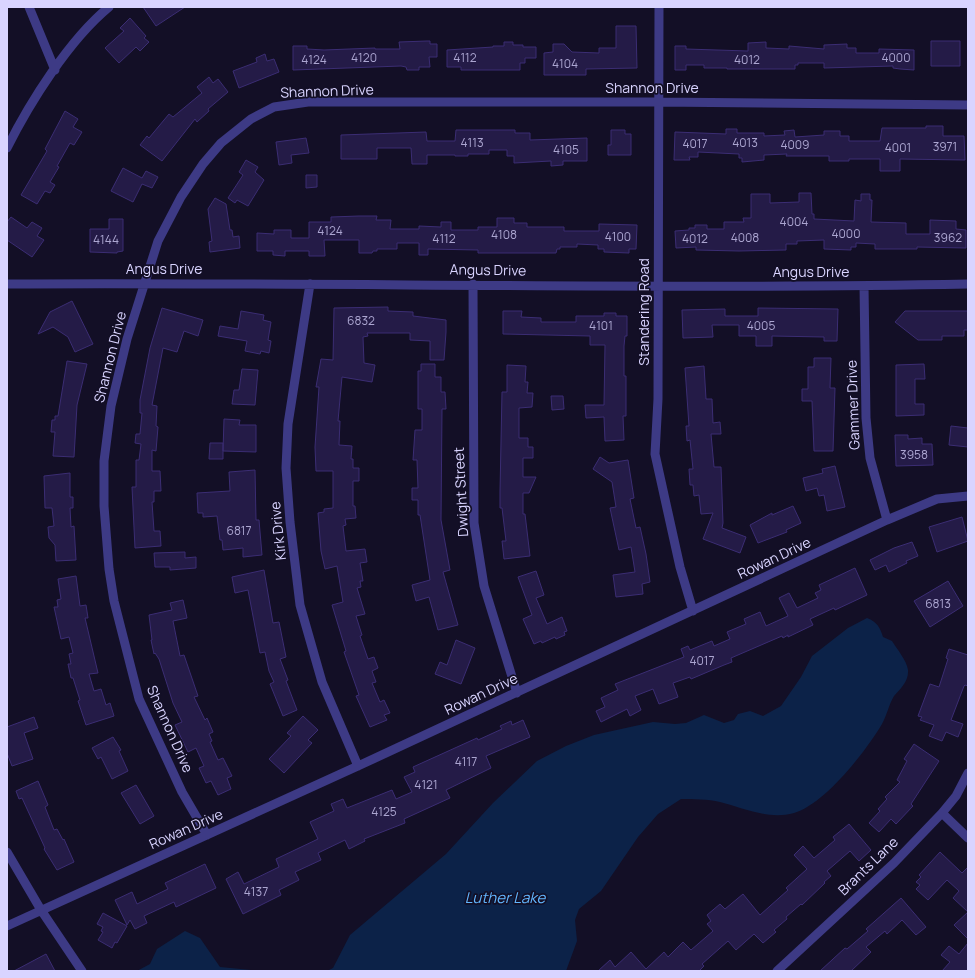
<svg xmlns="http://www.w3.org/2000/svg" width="975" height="978" viewBox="0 0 975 978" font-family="Manrope,sans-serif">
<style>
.water{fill:#0c2248}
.building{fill:#241b47;stroke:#3b2d73}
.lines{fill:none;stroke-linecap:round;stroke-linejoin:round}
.street{stroke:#3d3a85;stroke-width:9}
.labels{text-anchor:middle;stroke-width:3.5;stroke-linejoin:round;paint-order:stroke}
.number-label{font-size:12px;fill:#aca6d1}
.street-label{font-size:14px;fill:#d9d4ff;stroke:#130f26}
.water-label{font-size:15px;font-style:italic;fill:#62b6ff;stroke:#130f26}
</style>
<rect width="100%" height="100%" fill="#130f26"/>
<path class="water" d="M867,618C877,622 880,627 883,637L892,641C897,649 907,661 908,670C909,681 900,689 894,696C889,704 887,715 882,724C866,751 825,804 794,813C768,820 744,808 720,802C708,799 693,799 681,799L658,814L638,837L601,891L579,909L575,920L577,941L566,971H327L333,968L350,935L446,854L493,803L537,761L566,746L594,735L653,722L675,724L686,723L704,715L724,723L734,720L738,714L750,711L763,716L781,706L801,677L812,656L848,628Z
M185,931L200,938L220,967L262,971H137L150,964L157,949Z"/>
<path class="building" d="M143,7H185L156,26Z
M130,18L146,36L144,38L149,42L140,51L136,47L119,63L105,48L124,31L120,28Z
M616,26H636L637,68L586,69V75H544V53L553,52V44H564L572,52L599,53V48H616Z
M427,41H430V44H437V57H429L430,67H419V70H407L406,67L401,66L293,70V46H307V49L324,50L375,48V49H400L399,42Z
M931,41H960V66H931Z
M504,42H513V45H523V47H536V58H525V63H520V70H461V67H447V50L493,47V46H504Z
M766,42V48L789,49V46L824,49V45L847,44V48H856V53H879V49L914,50V70L900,69L893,68V66L824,68V63H798V65H795V69H727V68H704V65H686V70H675V46H686V49L748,51V43Z
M265,54L267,61L274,59L279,72L239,88L233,71L257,62L256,58Z
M209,77L213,83L218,79L228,92L208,109L209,111L197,122L195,119L162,161L140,145L147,136L149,138L169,114L173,117L202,93L197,87Z
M65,111L78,119L73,127L82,132L74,145L70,143L57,166L59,167L50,182L55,185L50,193L45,191L37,204L21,195L47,151L45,149Z
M926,126H943V136H964L965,160L900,159V171H880V159H849V161H829V156H786L787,154L764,155V160L742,162V158H739V154L698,152V157H689L690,160H674L675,132L726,134V129H737V133H764V136L785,135L784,131L794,130L795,137L824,135V131H840V136H849V141H880L882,128H926Z
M456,130H515V133H530V140L587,138V161H563V165L551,166V161L514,163V156H507V150H489V154H468V156H455V155H427V164H412L411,148H377V159H341V135L426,132L427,141H455Z
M611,130H625V134H631V155H608V145H611Z
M306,138L309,153L291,155L292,163L279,165L276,142Z
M246,160L258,167L255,172L264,180L248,206L237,200L235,203L228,198L243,175L239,172Z
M123,168L142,178L146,171L158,177L152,188L142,184L133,202L111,191Z
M306,175H317V187L306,188Z
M799,193H811L812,214H814V219L854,221L855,200L861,201V194H870V200H872L871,222L906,223V234H930V220L956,221V229L966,230V248L917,247V249H875V244L856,243V247H851V250L824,249V240L797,241V244H786V250L739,251L696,250V247L676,248L675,231L689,230V228H695V225H707V229H724V222H744L743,218H751V194H770V203L799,202Z
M215,198L226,204L230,230H232L233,237L239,236L240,248L210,252L209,242L212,241L208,209Z
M359,216H377L376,220H391L390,229H419V226L441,227V222H451V230H478V227H497V218H514V223H527V227H564V231H599V224L637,225L636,249H629V253L604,252V249H598V245L577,244V247H560V249H557L556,253H478V250L428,249V255H419V243H397V249H377V251H373L372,253H359V240H324L325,256H309V251H285V256L273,255V251H257V233L274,234V230H291V238H309V222H331V217Z
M11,217L27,228L32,222L42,228L37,236L44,240L32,257L7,240V222Z
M109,219H123V251L117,252V253L90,252V229H109Z
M72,301L93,344L75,352L68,337L53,327L38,334L50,312Z
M388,307V311L413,312V316L446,320V332L444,360H430V341L410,340V333H367L368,336L363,337L364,363L375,365L372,382L342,377L338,421H340L339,445L352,446L351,459H353V468H359V481H353V506H355L356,518L345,519L346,525L343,526L346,551L365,549L367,562L360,563L363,581H360L361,587L357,588L365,614L356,616L362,635L360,636L368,659L374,657L378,668L372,671L376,682L372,683L380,702L384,700L390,713L384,715L387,720L370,727L356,696L359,695L344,652L346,651L332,605L343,602L337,566L325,569L321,551L318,513L324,512V509L333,508V471H316L315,447L319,387H316L321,359L333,360L334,308Z
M162,308L203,320L198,336L184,331L177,352L163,348L152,405L157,406L156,426L158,427L156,451L152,450V471H160L161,491H154V502H152L154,531H160L161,546L135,548L132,487H136V460H139L141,444L135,443L136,434H140L142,413H140V400L150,348Z
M758,308L838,309L837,341H824V337L772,336V346H756V336H739V325H712L713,337L683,338L682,310L725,309V316H758Z
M241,311L264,315L263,320L271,322L268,340L271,341L269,353L261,351L260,354L245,351L247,341L218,336L220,326L238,329Z
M503,311H522L521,317L541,318V322H576V316H604V313H616V316H627V336H625L624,346V376H626V416H623L624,440L605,441L604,417L586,418L585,405H604L605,345H590V336L503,334Z
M905,311H968V330H964V336H942V340H918L895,322Z
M814,358H831L830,388H835L833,451H814L812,401H802V389H808V367H814Z
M67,361L87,364L77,405L74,457L53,456L55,432H51L52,420H55V416H58Z
M421,364H435V377H441V392H445L446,409H442L441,520L450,570L443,572L458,625L438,630L429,597L416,601L412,585L430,580L420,515H418V500H412V488H418L417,460H413L415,430H422V409H418V371H421Z
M924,364L925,379H915V404H924V415L896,416V365Z
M507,365L526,366L525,382H528L527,393H533L532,407L519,408V438H528V447H533V458H523V477H536L529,493H523V514H525L530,556L504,559L502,541H506L502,508H500V492L502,392H507Z
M704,366L706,399H712L713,423L720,422L721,434H711L714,467H721L723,523L722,528L746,537L740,553L703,539L713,513L701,514L699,495L694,496L693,485H690L689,469H693L690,440L687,441L686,426H689L685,368Z
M242,369L258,370L255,405L232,404L234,390H239Z
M551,396H563L564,409L552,410Z
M224,419L240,420L239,425H256V452L223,451Z
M951,426L968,428V447L949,445Z
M895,435H908V439L922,438V444H932L933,465L896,466Z
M210,443H223V459H209Z
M600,457L609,463L628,460L634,498L630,499L636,528L640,527L646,554L650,582L642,584L643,594L616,597L613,575L635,572L631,547L619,550L610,508L616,507L612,482L593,469Z
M835,466L845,507L827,511L824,495L819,496L817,488L806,491L803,478L823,473L822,469Z
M255,470L256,520H259L262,555L243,557V548L223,550L222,540H220L217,516L203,517V513H198L197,493L230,491L229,472Z
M70,473V497H73V508H70L71,527L74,526L76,560L56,561L55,545L49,538L48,527L54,526L52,508H45L44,476Z
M793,506L801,523L786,530L787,532L758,543L750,525L772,513V515Z
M962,517L968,541L937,552L929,527Z
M912,542L918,556L906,561L907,563L889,572L886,565L875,570L870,560L894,548Z
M185,552V558L196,557V568L170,570V567H155L154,553Z
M855,568L867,595L835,610L834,608L810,619L813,625L788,637V635L783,638L782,636L731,658L732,662L724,665L691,679L690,677L673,683L678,697L659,704L653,689L635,696L641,710L630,716L627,709L601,722L596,711L605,707L601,698L618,690L615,684L684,657L681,649L688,646L690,650L712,641L714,646L730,639L727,632L746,624L744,619L760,612L766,626L788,616L779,598L789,593L797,608L818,598L815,593L821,590L819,585Z
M264,570L273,623L279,622L286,657L280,659L288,680L286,681L297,710L283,716L270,684L274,682L269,671L265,652L260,653L248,590L235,593L232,577Z
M536,571L544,595L536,598L547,624L562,617L567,631L564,632L565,635L556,639L555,637L542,643L541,641L534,644L523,619L532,615L518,577Z
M76,576L80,606L86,605L88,618H85L98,673L89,674L94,691L101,689L106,705L110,703L114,716L86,725L78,701L80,700L73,678H71L68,664H71L69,654L73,653L69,637L61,639L54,607H58L57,600L61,599L58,579Z
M948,581L963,606L930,627L914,601Z
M183,600L187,618L173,621L180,656L184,655L198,696L194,697L205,720L207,718L213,732L209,734L212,741L210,742L218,760L223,758L232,776L227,778L231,789L218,795L211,781L206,783L199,768L204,766L196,748L188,752L175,725L182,722L173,703L159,659L155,653L154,654L151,640H152L149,615L172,610L170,603Z
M456,640L475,648L461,684L435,674L440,662L447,665Z
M949,649L968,655V686L965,685L964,686L951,720L963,724L958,737L946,732L942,741L929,736L934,725L920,720L922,717L918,716L930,684L939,687L948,659L946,658Z
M303,716L318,730L308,740L312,743L284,773L269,759L291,736L287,733Z
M34,717L38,728L24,733L33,759L12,766L7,753V727Z
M523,720L530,737L486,756L491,768L446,790L450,798L404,819L405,823L364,839L365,841L349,849L345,840L318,853L321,860L295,872L299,880L279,890L281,895L243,914L226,879L238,872L244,884L279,867L276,859L318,839L310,822L334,811L331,804L343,799L347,808L392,790L396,799L412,792L404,777L415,772L413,767L477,738L478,740L502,729L500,726L511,721L512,725Z
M113,737L121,750L119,751L128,771L112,779L101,757L98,759L92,748Z
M914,744L939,761L911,804L913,806L896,824L891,819L879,832L869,823L880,811L878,809L887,799L885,797L900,782L897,780L907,761L904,759Z
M38,781L48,805L45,807L54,830L57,829L63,840L64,839L74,862L57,870L44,849L45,848L22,798L19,799L16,791Z
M136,785L154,816L140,824L121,793Z
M849,824L871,850L859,861L850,851L827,871L831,876L824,882L825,883L802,905L801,904L786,917L787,919L774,930L776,932L763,943L754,934L736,950L728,941L702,964L704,966L699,971H598L610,960L615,967L631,952L646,969L664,952L668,957L683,942L691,950L713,931L707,924L711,921L707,915L720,904L725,909L743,894L760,915L788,890L786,888L807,869L794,855L803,846L814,858L835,840L833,837Z
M940,852L962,873L968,867V939L954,925L968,912L953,898L959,891L947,880L928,900L916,889L920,885L916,882L921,877L919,875Z
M205,864L216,888L176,907L174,902L144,916L147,923L135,929L130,920L127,925L115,900L132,892L137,904L168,889L165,883Z
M901,898L926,927L916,935L902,920L887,934L885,931L866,947L871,952L851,971H820L845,948L847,949L868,931L866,929Z
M103,913L127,926L117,943L115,942L112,948L98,940L103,932L101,931L103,927L97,924Z
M968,943V971H942L950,962L941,955L949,946L959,954Z
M46,954L55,971H14Z"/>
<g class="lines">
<path class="street" d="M29,7L55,70
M659,7L658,399L655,454L680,567L693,611
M7,148C30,102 69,40 109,7
M7,284C327,282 648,290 968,284
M310,284L288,424L286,468L290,522L300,605L322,682L358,766
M473,284L474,523L484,586L517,693
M864,286L866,418L870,458L887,520
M942,813L968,838
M207,835L182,792L139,699L114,601L109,569L104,506V461L111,406L127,339L158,241L181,197L203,164L221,143L251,119L274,107L308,102H658L968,105
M7,852L41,910L82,971
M7,926L358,766L887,520L937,499L968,496
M777,971L894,863L942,813L956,796L968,773"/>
</g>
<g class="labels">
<g class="number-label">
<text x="364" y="62">4120</text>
<text x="465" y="62">4112</text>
<text x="896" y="62">4000</text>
<text x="314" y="64">4124</text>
<text x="747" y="64">4012</text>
<text x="565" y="68">4104</text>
<text x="472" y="147">4113</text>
<text x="745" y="147">4013</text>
<text x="695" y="148">4017</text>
<text x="795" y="149">4009</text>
<text x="945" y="151">3971</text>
<text x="898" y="152">4001</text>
<text x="566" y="154">4105</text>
<text x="794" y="226">4004</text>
<text x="330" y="235">4124</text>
<text x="846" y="238">4000</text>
<text x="504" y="239">4108</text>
<text x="618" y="241">4100</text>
<text x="745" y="242">4008</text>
<text x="948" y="242">3962</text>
<text x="444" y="243">4112</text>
<text x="695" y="243">4012</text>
<text x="106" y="244">4144</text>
<text x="361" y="325">6832</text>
<text x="601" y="330">4101</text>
<text x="761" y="330">4005</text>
<text x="914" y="459">3958</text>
<text x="239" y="535">6817</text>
<text x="938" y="608">6813</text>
<text x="702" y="665">4017</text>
<text x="466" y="766">4117</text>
<text x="426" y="789">4121</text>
<text x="384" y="816">4125</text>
<text x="256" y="896">4137</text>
</g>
<g class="street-label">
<text x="652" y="93">Shannon Drive</text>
<text transform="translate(327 91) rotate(-2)" y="5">Shannon Drive</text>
<text x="164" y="274">Angus Drive</text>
<text transform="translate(488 270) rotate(1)" y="5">Angus Drive</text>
<text x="811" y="277">Angus Drive</text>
<text transform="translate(644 312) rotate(-90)" y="5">Standering Road</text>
<text transform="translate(110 357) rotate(-76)" y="5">Shannon Drive</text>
<text transform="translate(853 405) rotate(-92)" y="5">Gammer Drive</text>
<text transform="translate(461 492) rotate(-93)" y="5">Dwight Street</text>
<text transform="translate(278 531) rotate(-96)" y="5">Kirk Drive</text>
<text transform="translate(774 558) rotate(-25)" y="5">Rowan Drive</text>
<text transform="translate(481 694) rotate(-25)" y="5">Rowan Drive</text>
<text transform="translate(170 729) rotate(66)" y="5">Shannon Drive</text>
<text transform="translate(186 829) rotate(-24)" y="5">Rowan Drive</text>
<text transform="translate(868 866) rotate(-44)" y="5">Brants Lane</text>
</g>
<g class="water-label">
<text x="505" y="903">Luther Lake</text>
</g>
</g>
<rect width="975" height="978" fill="none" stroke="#d9d4ff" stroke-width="16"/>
</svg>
